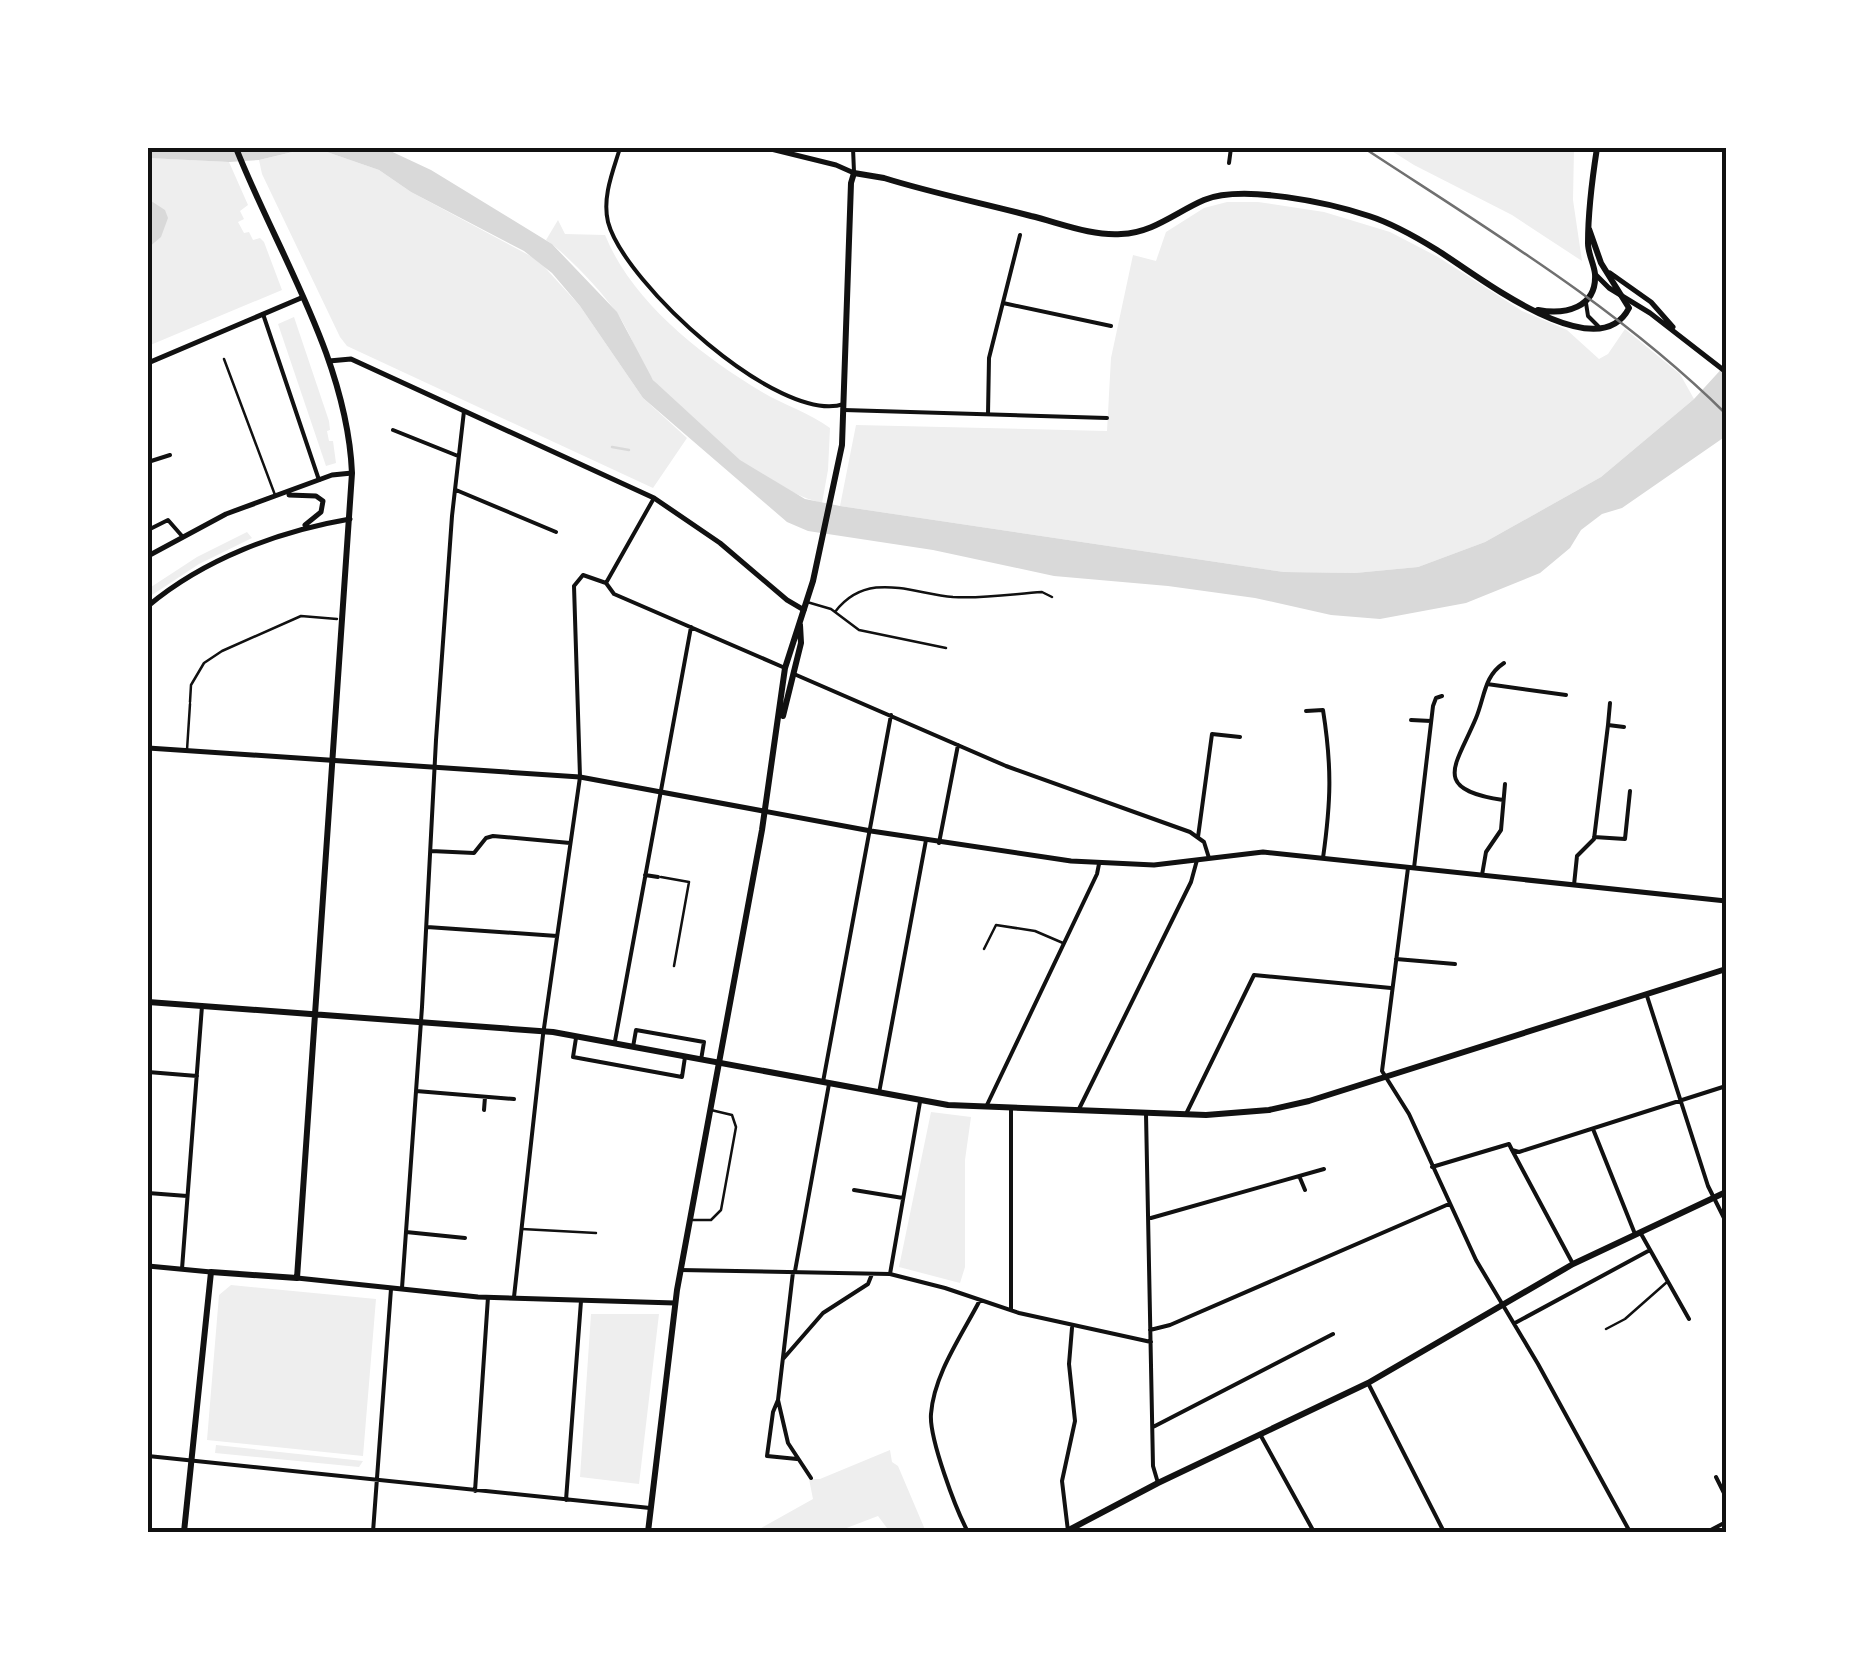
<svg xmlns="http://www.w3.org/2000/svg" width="1874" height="1680" viewBox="0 0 1874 1680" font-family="'PT Sans Narrow',sans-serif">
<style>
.green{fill:#eee}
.water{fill:#d9d9d9}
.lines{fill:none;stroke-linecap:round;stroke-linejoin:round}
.stream{stroke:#d9d9d9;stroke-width:2.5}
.service{stroke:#111;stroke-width:2.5}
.pedestrian{stroke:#111;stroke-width:2.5}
.minor{stroke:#111;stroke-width:4}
.tertiary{stroke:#111;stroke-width:5}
.secondary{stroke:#111;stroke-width:6}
.primary{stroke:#111;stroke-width:6}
.trunk{stroke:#111;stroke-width:6}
.rail{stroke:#707070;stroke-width:2.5}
.neatline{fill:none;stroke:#111;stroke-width:4}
</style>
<rect width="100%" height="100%" fill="#fff"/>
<path class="green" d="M1387,148H1574L1573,200L1582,261L1512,215L1414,165Z
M302,150L327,152L379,170L411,192L538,260L580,306L643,398L687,438L653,488L347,346L340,337L262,174L259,160Z
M148,158L229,162L248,205L240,211L244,219L238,222L244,233L249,232L253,240L260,238L264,242L282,290L148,346Z
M1227,202H1258L1324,212L1390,232L1438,257L1522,311L1567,330L1599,359L1608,354L1625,329L1680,374L1694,399L1601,477L1485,542L1418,567L1355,573L1284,572L840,506L856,425L1107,431L1111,358L1133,255L1156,261L1166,232L1204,208Z
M558,220L565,234L605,235C632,302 702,356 762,392C784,405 810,413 830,428L828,470L822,503C767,490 689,425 654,381C638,361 632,334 617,313C601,291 568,255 546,240Z
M294,317L329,421L330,430L327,431L329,441H333L336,463L326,466L278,324Z
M247,532L252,538L199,564L149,597L148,595V589L197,557Z
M931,1112L971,1117L965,1160V1267L960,1283L899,1267Z
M231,1285L376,1299L363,1456L207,1440L219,1295Z
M591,1314H659L639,1484L580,1477Z
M216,1445L363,1461L359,1467L215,1453Z
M890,1450L892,1462L898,1466L926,1532H890L878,1516L836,1532H754L813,1499L809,1479H820Z"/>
<path class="water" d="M148,148H384L431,170L552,244L617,312L653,380L740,460L805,499L840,506L1284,572L1355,573L1418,567L1485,542L1601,477L1694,399L1726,364V436L1622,508L1602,514L1581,530L1570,548L1540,573L1466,603L1380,619L1331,615L1255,598L1168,586L1054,576L933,550L808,531L787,522L643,398L580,306L552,273L524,251L411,192L379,170L327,152L301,150L259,160L229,162L148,158Z
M148,199L165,210L168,218L161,237L148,248Z"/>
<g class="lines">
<path class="stream" d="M612,447L629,450"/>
<path class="service" d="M224,359L275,495
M807,602L831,609L859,630L946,648
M835,612C867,570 910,593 953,597C982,599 1013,594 1042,592L1052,597
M187,750L190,704
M661,877L689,882L674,966
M984,949L996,925L1035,931L1063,943
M693,1220H711L721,1210L736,1127L732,1115L711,1110
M522,1229L596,1233
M1606,1329L1625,1319L1667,1282"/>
<path class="pedestrian" d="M190,702L191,685L204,663L222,651L301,616L337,619"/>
<path class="minor" d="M620,148C613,171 602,197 608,222C624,283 780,426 844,404
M853,148L854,172
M1229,163L1231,148
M1003,303L1111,326
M1586,303L1588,316L1598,326
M263,314L319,480
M844,410L1107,418
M988,414L989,358L1020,235
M393,430L458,456
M148,462L170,455
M456,490L556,532
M148,530L168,520L182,536
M606,583L654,498
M794,674L1006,766L1190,832L1204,842L1209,858
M1487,684L1566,695
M1610,703L1608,725L1624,727
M1306,711L1323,710C1332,767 1331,801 1323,858
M1411,720L1431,721
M1503,800C1430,789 1456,766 1476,718C1485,696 1484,676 1504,663
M1198,837L1212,734L1240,737
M1594,837L1625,839L1630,791
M939,843L958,745
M431,851L474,853L486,838L493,836L570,843
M1408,868L1382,1071L1409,1114L1476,1260L1538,1364L1630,1532
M1414,868L1433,706L1436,698L1442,696
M645,875L658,877
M1482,875L1486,852L1501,830L1505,784
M1574,885L1577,856L1594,839L1608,725
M427,927L557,936
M1396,959L1455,964
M1647,996L1708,1186L1726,1222
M576,1038L573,1057L682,1077L685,1057
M615,1041L691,627
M633,1047L636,1030L704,1042L701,1060
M148,1072L197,1076
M823,1082L891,715
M416,1091L514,1099
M879,1093L926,840
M986,1107L1097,874L1099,864
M484,1110L485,1097
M1078,1111L1191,882L1197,860
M1187,1112L1254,975L1391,988
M1146,1114L1153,1466L1158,1483
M1593,1129L1635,1234
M1512,1150L1573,1264
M1432,1167L1509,1144L1512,1150L1519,1152L1726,1086
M1300,1178L1305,1190
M854,1190L903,1198
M148,1193L187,1196
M1151,1218L1324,1169
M406,1232L465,1238
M1640,1232L1689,1319
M182,1269L202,1006
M680,1270L890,1274L945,1288L1019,1313L1151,1342
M795,1271L829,1084
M793,1272L778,1400L773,1412L767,1456L797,1459
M890,1274L920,1102
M402,1288L422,1007L436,740L452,516L464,411
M514,1297L543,1035L580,777L574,586L583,575L606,583L614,594L785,668
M1011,1310V1110
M1515,1323L1650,1250
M1150,1330L1170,1325L1449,1204
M783,1359L823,1313L868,1284L872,1274
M1368,1383L1444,1532
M778,1400L788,1443L811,1478
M1153,1427L1333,1334
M1261,1436L1314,1532
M148,1456L650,1508
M1716,1477L1726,1497
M475,1491L488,1297
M566,1500L581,1301
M1068,1531L1062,1481L1075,1421L1069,1364L1072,1328
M373,1532L391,1289
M968,1532C956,1510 929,1438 931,1414C934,1374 962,1335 980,1300
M1707,1532L1726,1522"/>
<path class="tertiary" d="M767,148L836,165L854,173
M1610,273L1651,302L1673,327
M1596,275L1609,288L1650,313L1726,372
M329,361L351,359L654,498L720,543L787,600L804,610
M148,363L301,298
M289,495L316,496L323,501L321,512L305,525
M148,556L226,514L332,475L352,473
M148,606C204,559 279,531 350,519
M148,748L580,777L871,831L1071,861L1154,865L1263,852L1726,901
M148,1266L211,1272
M297,1278L478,1297L675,1303"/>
<path class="secondary" d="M148,1002L553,1032L948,1105L1206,1115L1269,1110L1309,1101L1726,969
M184,1532L211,1272L297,1278L352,473C347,358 277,252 236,148"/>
<path class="primary" d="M1065,1532L1158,1483L1368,1383L1573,1264L1726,1192"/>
<path class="trunk" d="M1538,310C1565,315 1597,308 1595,274C1594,264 1588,254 1588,243C1588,211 1592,180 1597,148
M783,716L801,643L800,625
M648,1532L677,1290L762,830L785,668L813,581L842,445L851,183L854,173L884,178C932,193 982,203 1031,216C1060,223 1091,236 1121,234C1153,233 1176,212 1204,200C1243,184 1330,203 1369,216C1394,224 1416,237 1437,250C1474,273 1597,371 1629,308L1601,263L1589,229"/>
<path class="rail" d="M1364,148C1489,230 1619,308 1726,414"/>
</g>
<rect width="1874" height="1680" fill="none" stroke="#ffffff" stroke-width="300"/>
<rect x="150" y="150" width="1574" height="1380" class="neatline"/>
</svg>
